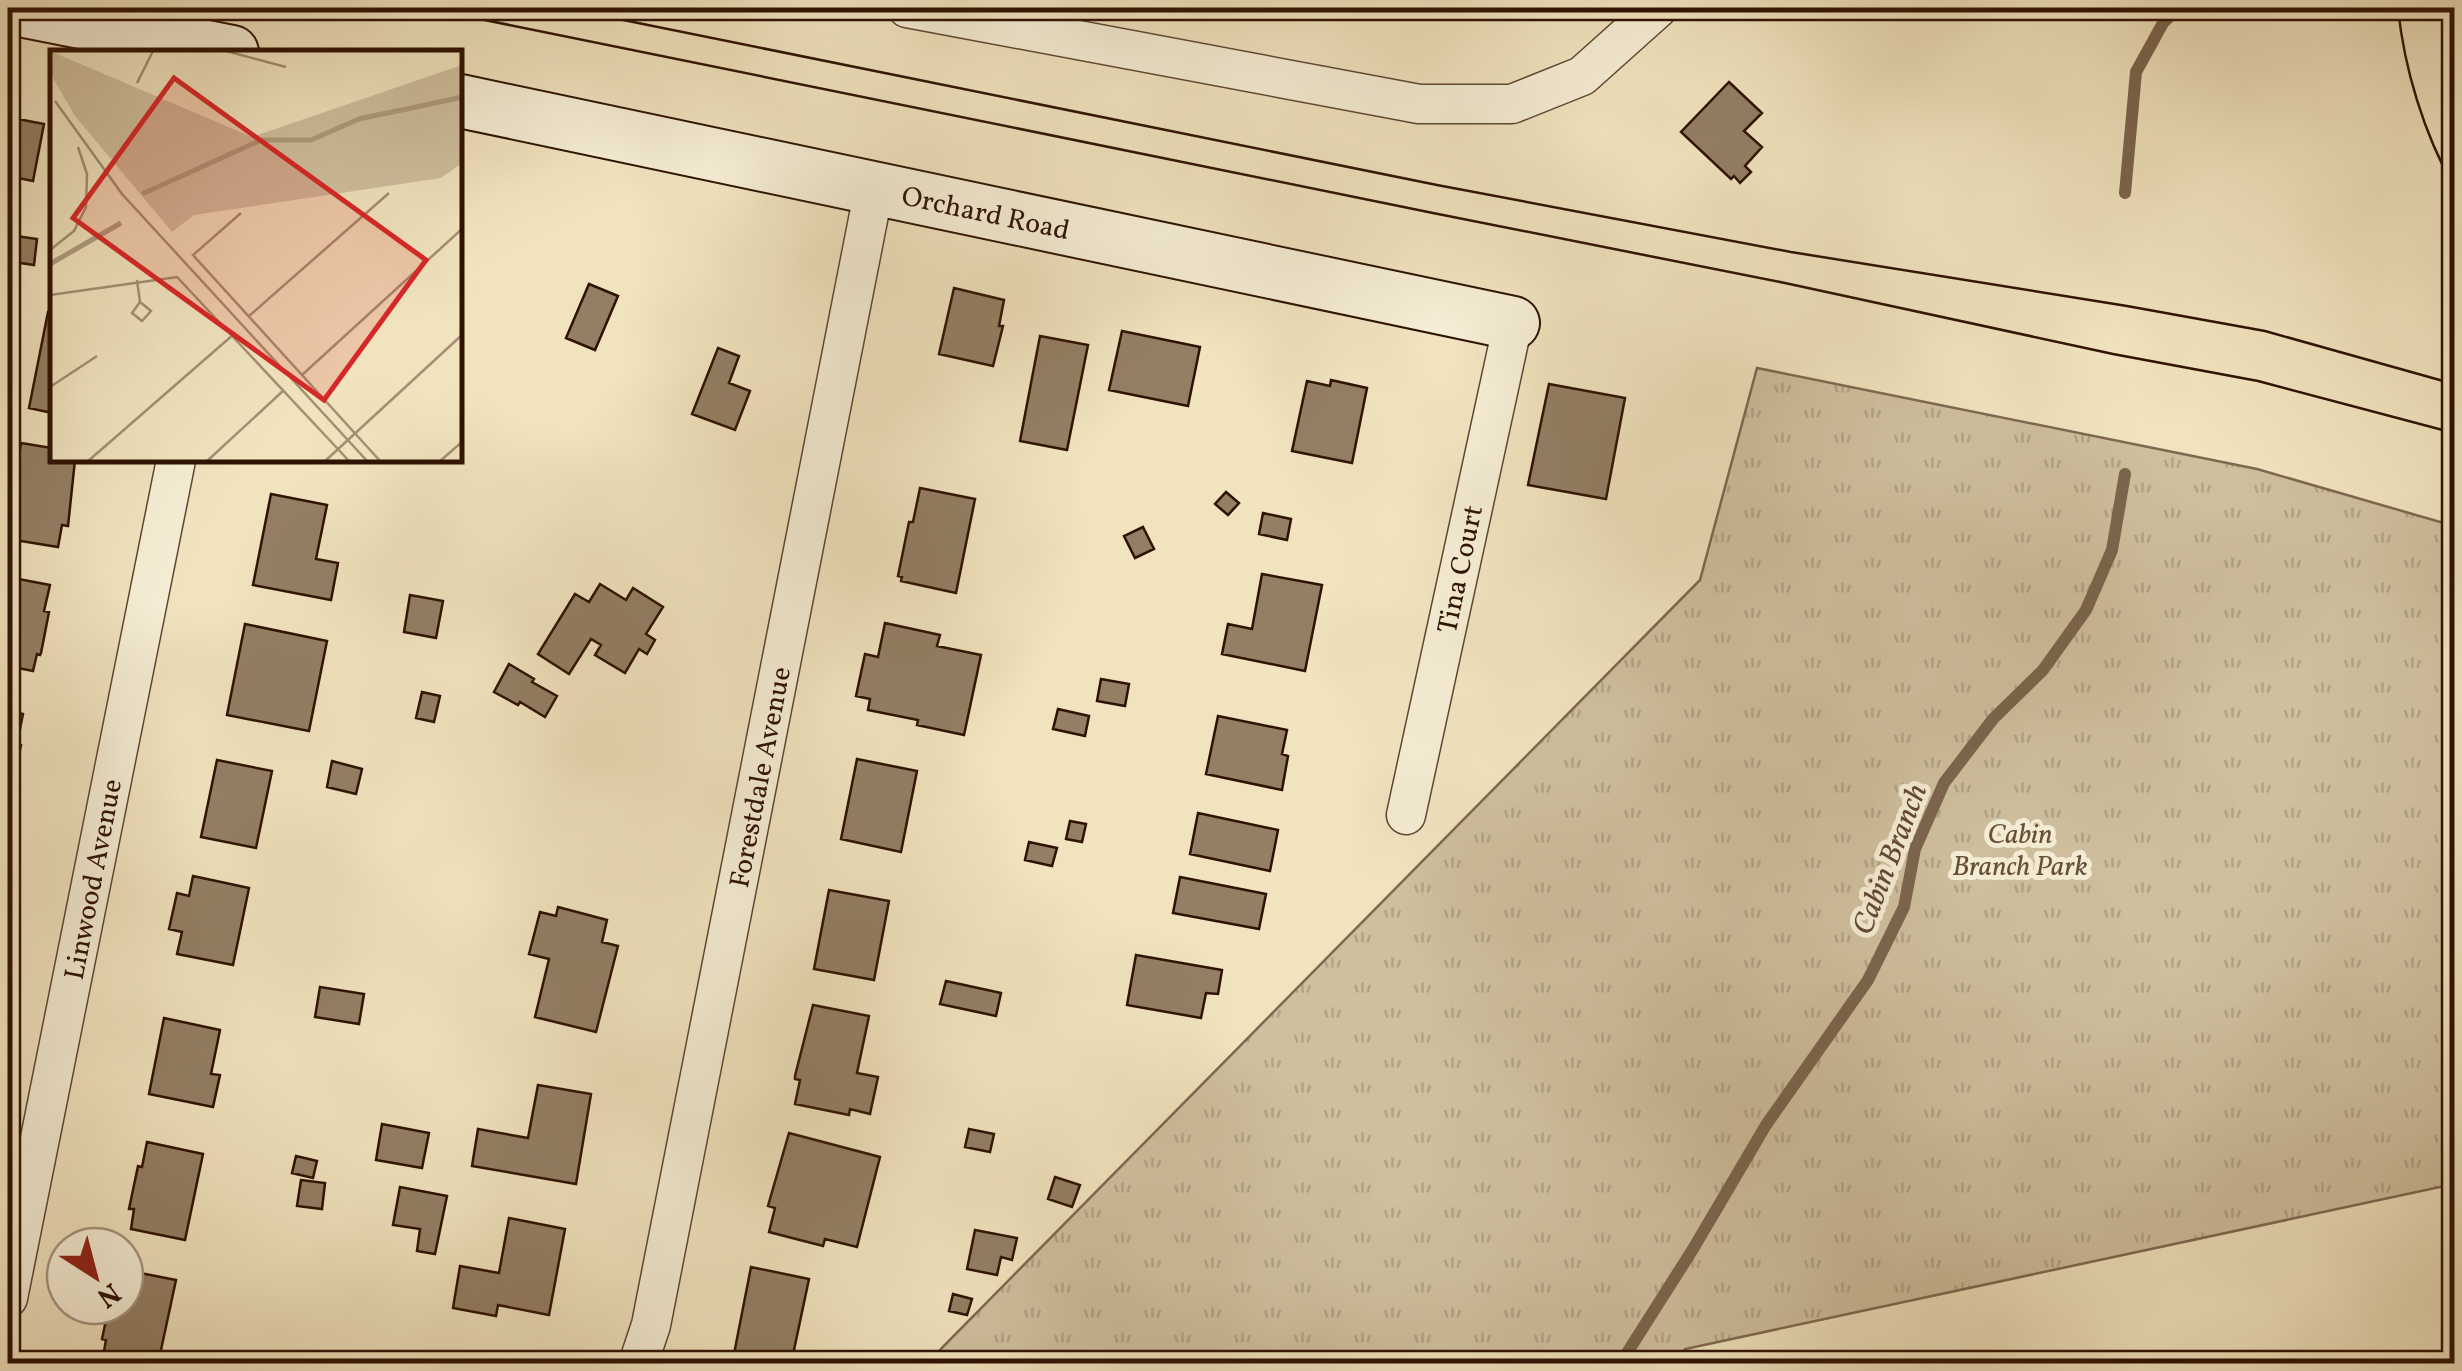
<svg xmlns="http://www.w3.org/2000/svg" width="2462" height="1371" viewBox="0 0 2462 1371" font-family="Vollkorn,serif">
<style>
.park{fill:url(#park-tufts);stroke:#7f6850;stroke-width:2.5}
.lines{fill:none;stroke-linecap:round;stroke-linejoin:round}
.stream{stroke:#7b654d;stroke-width:12}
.building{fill:#937f64;stroke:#2f1203;stroke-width:2.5}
.street-casing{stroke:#5f4632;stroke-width:41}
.secondary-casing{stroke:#2f1203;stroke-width:56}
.street{stroke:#f5edd5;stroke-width:38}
.secondary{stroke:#f5edd5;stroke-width:52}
.tram{stroke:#2f1203;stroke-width:2.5}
.labels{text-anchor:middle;stroke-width:10;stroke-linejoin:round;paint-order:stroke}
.street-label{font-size:28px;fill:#2f1203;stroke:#f5edd5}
.park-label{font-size:28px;font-style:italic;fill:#674f39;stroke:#f5edd5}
.water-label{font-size:30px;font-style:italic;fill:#624934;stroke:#f5edd5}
.inset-river{fill:none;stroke:#ae9c7e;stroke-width:5}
.inset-road{fill:none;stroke:#a38f73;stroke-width:2.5}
.view{fill:#d62828;fill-opacity:0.15;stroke:#d62828;stroke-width:5}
.inset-edge{fill:none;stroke:#2f1203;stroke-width:5}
</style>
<defs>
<pattern id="park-tufts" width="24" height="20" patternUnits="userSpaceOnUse" patternTransform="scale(2.5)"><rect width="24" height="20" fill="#cfbf9e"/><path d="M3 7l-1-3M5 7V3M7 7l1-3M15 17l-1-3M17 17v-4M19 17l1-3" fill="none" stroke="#b2a386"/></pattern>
</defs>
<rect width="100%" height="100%" fill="#f0e3be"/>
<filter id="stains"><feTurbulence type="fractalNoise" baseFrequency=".002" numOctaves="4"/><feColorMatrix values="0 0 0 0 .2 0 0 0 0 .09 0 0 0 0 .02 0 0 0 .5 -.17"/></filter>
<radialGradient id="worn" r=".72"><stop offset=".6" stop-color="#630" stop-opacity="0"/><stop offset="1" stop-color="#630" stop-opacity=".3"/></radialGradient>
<path class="park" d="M1757,368L2257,469L2454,526V1184L1685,1349L1675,1363H927L1700,580Z"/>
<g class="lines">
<path class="stream" d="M2125,193L2136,72L2163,23L2178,8
M1620,1364L1693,1249L1766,1125L1868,980L1904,907L1915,849L1944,783L1993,719L2043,670L2086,610L2112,550L2125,474"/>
</g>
<path class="building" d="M1729,82L1762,113L1744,131L1762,147L1745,166L1751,172L1740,183L1734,176L1731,179L1681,132Z
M8,114L19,116L18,119L44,124L33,181L8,176Z
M16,236L37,239L34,265L13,262Z
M589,284L618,296L595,350L566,338Z
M954,288L1004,300L999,326H1003L993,366L939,354Z
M48,312L52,313V413L29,408Z
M1122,331L1200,347L1188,406L1109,390Z
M1040,336L1088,345L1067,450L1020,441Z
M718,348L739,356L729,383L750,391L735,430L692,414Z
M1331,380L1367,388L1352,463L1292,451L1307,381L1330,386Z
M1549,384L1625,398L1606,499L1528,485Z
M21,443L52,448V460H75L68,526L62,525L58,547L8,539V498L12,499Z
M920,488L975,499L956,593L901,581L902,577L898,576L909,522H913Z
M1226,492L1239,503L1228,515L1215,504Z
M271,494L327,505L316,559L338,563L331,600L253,585Z
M1263,513L1291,519L1287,540L1259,534Z
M1143,527L1154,549L1135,558L1124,536Z
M1262,574L1322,585L1305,671L1222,654L1228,624L1252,629Z
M8,577L50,585L44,611L49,612L41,653L40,655L37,654L33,671L8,666Z
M600,584L626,600L633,588L663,607L646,634L655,640L647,654L639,649L625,673L595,655L601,645L591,639L569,674L538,654L575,594L589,602Z
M410,595L443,601L436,638L404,632Z
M885,623L940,635L937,646L981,655L964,735L917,725L918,720L868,710L870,699L856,696L865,654L878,657Z
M245,624L327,641L309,731L227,715Z
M509,664L534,679L532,682L557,696L545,717L520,702L518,705L494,692Z
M1101,679L1129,684L1125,706L1097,701Z
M422,692L440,696L434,722L416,718Z
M1058,709L1089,716L1085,736L1053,729Z
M8,711L23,714L17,744L21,745L13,785L10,784L8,794Z
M1218,716L1287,730L1282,754L1288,756L1282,790L1206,774Z
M857,759L917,771L901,852L841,839Z
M217,760L272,771L256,848L201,837Z
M332,761L362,769L356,794L327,787Z
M1198,813L1278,830L1270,871L1190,854Z
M1070,821L1086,824L1082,842L1066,839Z
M1029,842L1057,848L1052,866L1025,860Z
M193,876L249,888L233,965L177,954L182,932L169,929L177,893L189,896Z
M1180,877L1266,894L1259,929L1173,913Z
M829,890L889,901L874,980L814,969Z
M558,907L607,920L602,942L618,946L596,1032L535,1017L549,959L529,954L540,912L556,916Z
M1136,955L1222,970L1218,994L1206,993L1201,1018L1127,1005Z
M946,981L1001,993L996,1016L940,1004Z
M320,987L364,994L359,1024L315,1017Z
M813,1005L869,1016L857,1073L878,1077L870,1114L850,1109L849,1115L795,1104L800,1080L795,1079V1076Z
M164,1018L220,1030L211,1074L220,1075L213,1107L149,1094Z
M538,1085L591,1094L576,1184L472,1166L478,1129L528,1138Z
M382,1124L429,1133L422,1168L376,1160Z
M969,1129L994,1134L990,1152L965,1147Z
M789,1133L880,1157L857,1247L825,1239L823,1246L769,1232L775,1208L768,1206Z
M147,1142L203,1154L185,1240L131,1229L134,1209H129L138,1166L142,1167Z
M296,1156L317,1161L313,1178L292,1173Z
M1055,1177L1080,1185L1072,1207L1048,1199Z
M301,1180L325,1183L322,1209L297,1206Z
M400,1187L447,1196L435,1254L417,1251L420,1229L393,1225Z
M509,1218L565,1229L549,1315L498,1305L496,1316L453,1308L460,1266L499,1273Z
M975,1230L1017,1238L1012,1260L1001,1257L997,1275L967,1269Z
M751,1267L809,1279L791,1364H780L734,1354Z
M125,1270L176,1280L158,1364L102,1362L106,1340L102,1339L109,1306H125Z
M953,1294L972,1299L967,1315L949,1311Z"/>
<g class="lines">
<g class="street-casing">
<path id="street" d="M907,8L1419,104H1512L1582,76L1658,8
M1406,815L1513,323
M8,1298L176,460
M638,1364L651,1325L874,189"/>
</g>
<g class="secondary-casing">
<path id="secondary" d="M10,8L232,52
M460,101L1513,323"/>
</g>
<use href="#street" class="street"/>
<use href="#secondary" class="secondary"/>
<path class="tram" d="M426,8L1433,213L1785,283L2113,354L2258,381L2454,433
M564,8L1437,185L1791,252L2127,306L2265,331L2454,384
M2398,8C2404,68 2424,134 2454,187
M2440,8L2454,70"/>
</g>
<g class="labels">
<g class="street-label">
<text transform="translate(986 212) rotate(12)" y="10">Orchard Road</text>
<text transform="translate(1459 569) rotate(-78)" y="10">Tina Court</text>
<text transform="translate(759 777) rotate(-79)" y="10">Forestdale Avenue</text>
<text transform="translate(92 879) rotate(-79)" y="10">Linwood Avenue</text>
</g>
<g class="park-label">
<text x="2020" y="843">Cabin<tspan x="2020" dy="32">Branch Park</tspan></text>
</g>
<g class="water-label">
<text transform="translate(1889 859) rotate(-69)" y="10">Cabin Branch</text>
</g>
</g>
<g transform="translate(50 50)">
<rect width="412" height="412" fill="#f0e3be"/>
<path d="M0,1L202,87L412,15V113L391,128L144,165L122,182L25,66L0,23Z" fill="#cfbf9e"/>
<path class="inset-river" d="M92,144L211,90H261L309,69L413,47M0,214L71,173"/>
<path class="inset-road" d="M176,1L236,17M87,33L103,1M5,51L72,144L318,412M191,163L143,205L331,412M0,200L24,181L36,157L37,124L28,97M87,230L90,252L82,263L92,271L101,261L90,252M0,245L127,227L300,412M199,266L339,143M252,325L413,178M0,337L47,306M37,412L184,284M156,412L234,340M274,412L413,284M389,412L413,391"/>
<path class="view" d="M124,28L376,210L274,350L23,168Z"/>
<rect width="412" height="412" class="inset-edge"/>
</g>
<rect width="2462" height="1371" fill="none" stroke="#f0e3be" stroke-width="40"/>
<rect x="10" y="10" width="2442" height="1351" fill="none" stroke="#2f1203" stroke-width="5"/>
<rect x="20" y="20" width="2422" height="1331" fill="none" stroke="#2f1203" stroke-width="2.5"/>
<g transform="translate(95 1276) rotate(144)"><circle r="48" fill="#f5edd5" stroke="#a69581" stroke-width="2.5"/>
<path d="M0-8L18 38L0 25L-18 38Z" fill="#8f2418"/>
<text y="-15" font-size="28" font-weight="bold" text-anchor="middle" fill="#2f1203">N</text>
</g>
<rect width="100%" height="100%" filter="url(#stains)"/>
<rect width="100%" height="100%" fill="url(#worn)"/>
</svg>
